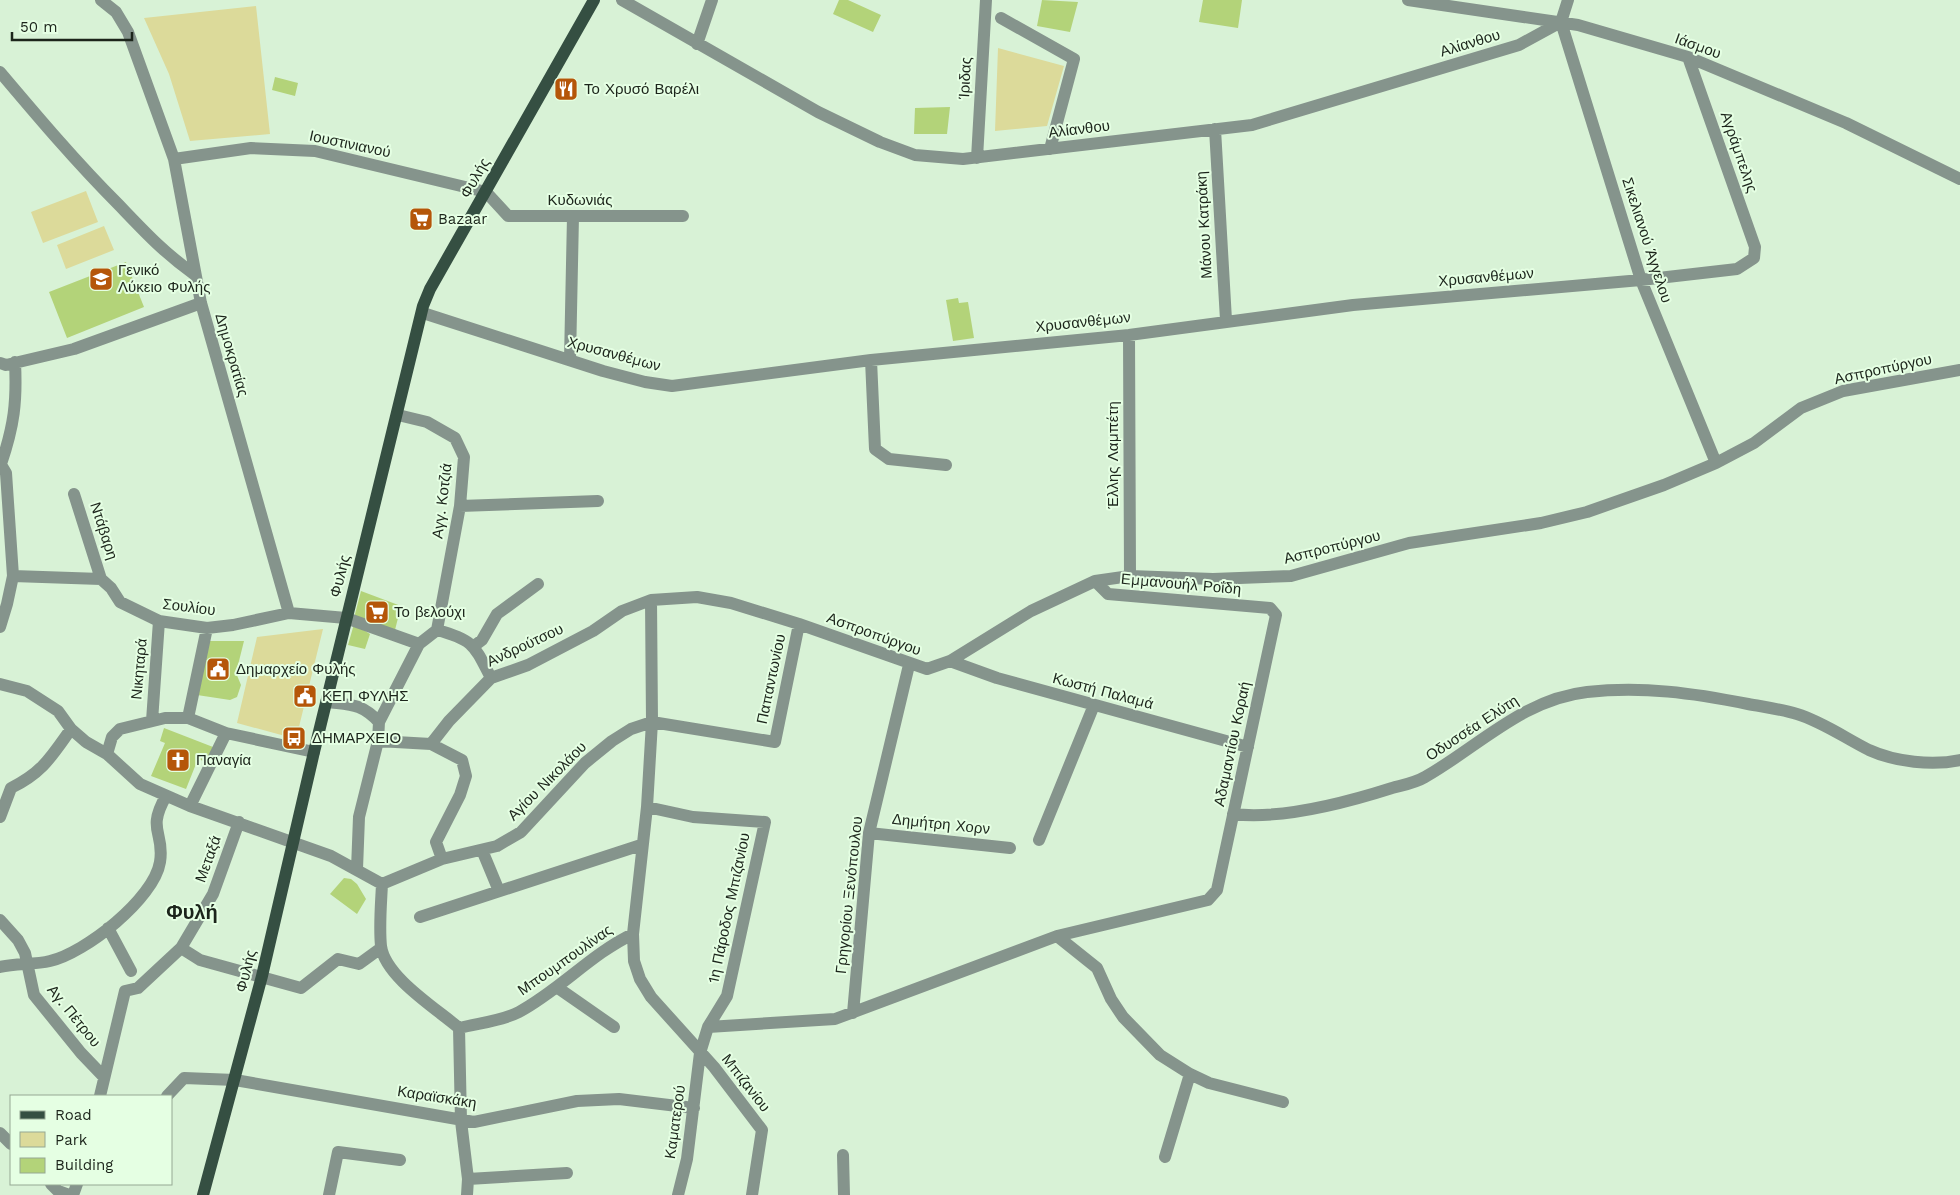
<svg xmlns="http://www.w3.org/2000/svg" width="1960" height="1195" viewBox="0 0 1960 1195" font-family="'Work Sans',sans-serif">
<style>
.green{fill:#dcda9a}
.building{fill:#b3d379}
.lines{fill:none;stroke-linecap:round;stroke-linejoin:round}
.minor{stroke:#85948c;stroke-width:12}
.major{stroke:#354f42;stroke-width:12}
.labels{text-anchor:middle;stroke-width:4;stroke-linejoin:round;paint-order:stroke}
.street-label{font-size:15px;fill:#1c251b;stroke:#e5ffe3}
.poi-label{font-size:15px;fill:#1c251b;stroke:#e5ffe3;text-anchor:start}
.district-label{font-size:20px;font-weight:bold;fill:#1c251b;stroke:#e5ffe3}
</style>
<rect width="100%" height="100%" fill="#d8f2d6"/>
<path class="green" d="M256,6L270,134L190,141L169,74L144,18Z
M998,48L1064,66L1047,126L995,131Z
M86,191L98,222L43,243L31,212Z
M104,226L114,250L66,269L57,245Z
M323,629L296,739L237,723L257,637Z"/>
<path class="building" d="M839,0H848L881,15L873,32L833,14Z
M1042,0L1078,2L1070,32L1037,26Z
M1203,0H1242L1238,28L1199,22Z
M275,77L298,83L295,96L272,90Z
M950,107L947,134H914L915,108Z
M126,262L144,307L67,338L49,292Z
M958,298L959,303L968,302L974,338L953,341L946,300Z
M361,591L401,606L395,630L354,618Z
M354,624L370,634L365,649L348,645Z
M208,641H244L236,673L241,685L237,697L230,700L197,695Z
M164,728L213,747L206,762L198,759L186,789L151,776L165,743L160,741Z
M344,878L351,879L357,884L366,899L357,914L330,894Z"/>
<g class="lines">
<path class="minor" d="M101,0L116,12L128,32L174,159L201,303L289,613
M622,0L818,112L880,142L915,155L963,159L1252,125L1519,45L1561,22
M1408,0L1578,25L1688,57L1846,123L1960,179
M1001,18L1074,59L1050,149
M1561,22L1641,280L1716,463
M1561,22L1568,0
M697,44L712,0
M0,72C38,117 76,162 118,204C144,231 163,252 194,274
M1215,129L1226,320
M977,158L986,0
M174,159L251,148L315,151L486,192L508,216H683
M423,313L603,371L645,382L672,386L871,360L1129,335L1353,305L1641,280L1737,269L1754,258L1755,247L1688,57
M1129,335L1130,576
M570,360L573,216
M871,360L875,449L889,459L946,465
M0,363L6,365L74,349L201,303
M398,415L427,422L455,438L464,457L460,506L437,630
M0,463L6,473L13,576L7,604L0,627
M1,464C14,426 17,402 15,362
M74,494L101,579
M460,506L598,501
M13,576L101,579L111,588L120,602L159,621L207,628L233,625L289,613L346,618L419,644L437,630C474,640 474,645 491,678
M651,600L652,722L647,807L633,934L634,961L640,979L651,997L714,1067L762,1130L752,1195
M474,646L482,640L497,614L538,584
M950,661L997,678L1248,747
M0,684L27,691L58,711L71,729L86,742L107,754L140,784L190,806L331,856L382,884L442,859L497,846L521,832L585,763L612,741L631,729L652,722L775,742L799,624
M327,702C351,705 361,703 379,722L378,741L359,817L357,869
M188,718L207,628
M152,721L159,621
M379,722L419,644
M378,741L431,744L462,760L466,776L460,795L436,842L442,859
M431,744L449,721L491,678L528,665L593,631L622,611L651,600L697,597L731,603L799,624L927,669L950,661L1031,611L1095,581L1130,576L1213,579L1291,576L1409,543L1541,523L1587,512L1664,485L1716,463L1754,443L1801,408L1843,391L1960,370
M107,754L112,737L120,729L165,718H188L226,733L314,752
M190,806L226,733
M647,807L693,817L765,822L727,996L708,1027L700,1053L687,1159L678,1195
M1233,814C1282,820 1345,803 1392,788C1403,785 1415,783 1425,777C1478,747 1523,699 1587,692C1643,686 1693,693 1748,704C1764,707 1781,709 1797,714C1823,722 1845,738 1869,750C1895,762 1933,766 1960,760
M0,817L11,788C43,772 51,757 71,729
M869,833L1010,848
M1039,840L1094,705
M482,850L499,891
M382,884C381,905 379,926 381,946C385,977 437,1009 459,1028L461,1121L468,1179L467,1195
M420,917L641,845
M0,920L18,940L25,953L34,995L81,1053L104,1077
M108,928L131,971
M1057,936L1097,968L1111,999L1123,1017L1160,1055L1190,1074L1209,1083L1283,1102
M181,948L200,960L301,988L338,959L359,964L381,948
M0,967C16,963 34,965 50,961C85,953 154,899 160,862C165,832 146,831 166,796
M558,988L614,1027
M853,1013L869,833L909,665
M708,1027L835,1019L1057,936L1208,900L1217,890L1276,615L1270,608L1108,594L1095,581
M459,1028C478,1023 502,1021 519,1012C560,990 591,954 633,934
M100,1096L125,991L138,988L181,948L213,894L239,822
M167,1096L184,1078L235,1080L474,1122L577,1101L619,1099L694,1108
M0,1133L11,1144
M843,1155L844,1195
M1165,1157L1190,1074
M468,1179L567,1173
M51,1184L58,1191L69,1195
M73,1195L77,1184
M329,1195L338,1152L400,1160"/>
<path class="major" d="M203,1195L262,976L314,752L423,306L430,289L594,0"/>
</g>
<defs>
<g id="restaurant-square" transform="scale(1.25)"><rect x="-9" y="-9" width="18" height="18" rx="4" fill="#b55609" stroke="#e5ffe3"/><path d="M-5-6h1v4h1v-4h1v4h1v-4h1v5L-1.5 .5V6h-2V.5L-5-1ZM5-6V6H3V1.5H1.5Q1.5-4 5-6Z" fill="#fff"/></g>
<g id="supermarket-square" transform="scale(1.25)"><rect x="-9" y="-9" width="18" height="18" rx="4" fill="#b55609" stroke="#e5ffe3"/><path d="M-6-5.5h2.5l.6 2H6L4.5 2H-2.5L-4.4-4H-6ZM-1.5 3.2a1.3 1.3 0 1 0 .1 0ZM3 3.2a1.3 1.3 0 1 0 .1 0Z" fill="#fff"/></g>
<g id="school-square" transform="scale(1.25)"><rect x="-9" y="-9" width="18" height="18" rx="4" fill="#b55609" stroke="#e5ffe3"/><path d="M0-5L7-2L0 1L-7-2ZM-4 1L0 2.5L4 1V4Q0 6-4 4Z" fill="#fff"/></g>
<g id="civic-square" transform="scale(1.25)"><rect x="-9" y="-9" width="18" height="18" rx="4" fill="#b55609" stroke="#e5ffe3"/><path d="M-.6-6.5H3V-4.5H.6V-3L4-1V1h2V6H-6V1h2V-1L-.6-3ZM-1.2 2.5V6h2.4V2.5Z" fill="#fff"/></g>
<g id="bus-square" transform="scale(1.25)"><rect x="-9" y="-9" width="18" height="18" rx="4" fill="#b55609" stroke="#e5ffe3"/><path d="M-5-6H5V4H4V6H2V4H-2V6H-4V4H-5ZM-3.5-4V0h7V-4ZM-3.5 1.2v1.5H-2V1.2ZM2 1.2v1.5H3.5V1.2Z" fill="#fff"/></g>
<g id="church-square" transform="scale(1.25)"><rect x="-9" y="-9" width="18" height="18" rx="4" fill="#b55609" stroke="#e5ffe3"/><path d="M-1.2-6h2.4v3.5h3.3v2.4h-3.3V6h-2.4V-.1h-3.3v-2.4h3.3Z" fill="#fff"/></g>
</defs>
<g fill-rule="evenodd">
<use href="#restaurant-square" x="566" y="89"/>
<use href="#supermarket-square" x="421" y="219"/>
<use href="#school-square" x="101" y="279"/>
<use href="#supermarket-square" x="377" y="612"/>
<use href="#civic-square" x="218" y="669"/>
<use href="#civic-square" x="305" y="696"/>
<use href="#bus-square" x="294" y="738"/>
<use href="#church-square" x="178" y="760"/>
</g>
<g class="labels">
<g class="street-label">
<text transform="translate(1470 43) rotate(-17)" y="5">Αλίανθου</text>
<text transform="translate(1698 46) rotate(20)" y="5">Ιάσμου</text>
<text transform="translate(965 78) rotate(-87)" y="5">Ίριδας</text>
<text transform="translate(1079 129) rotate(-7)" y="5">Αλίανθου</text>
<text transform="translate(350 144) rotate(12)" y="5">Ιουστινιανού</text>
<text transform="translate(1739 152) rotate(71)" y="5">Αγράμπελης</text>
<text transform="translate(475 178) rotate(-60)" y="5">Φυλής</text>
<text x="580" y="205">Κυδωνιάς</text>
<text transform="translate(1204 225) rotate(-93)" y="5">Μάνου Κατράκη</text>
<text transform="translate(1647 240) rotate(72)" y="5">Σικελιανού Άγγελου</text>
<text transform="translate(1486 277) rotate(-5)" y="5">Χρυσανθέμων</text>
<text transform="translate(1083 322) rotate(-6)" y="5">Χρυσανθέμων</text>
<text transform="translate(614 354) rotate(15)" y="5">Χρυσανθέμων</text>
<text transform="translate(232 355) rotate(74)" y="5">Δημοκρατίας</text>
<text transform="translate(1883 369) rotate(-12)" y="5">Ασπροπύργου</text>
<text transform="translate(1113 455) rotate(-90)" y="5">Έλλης Λαμπέτη</text>
<text transform="translate(442 501) rotate(-83)" y="5">Αγγ. Κοτζιά</text>
<text transform="translate(104 531) rotate(72)" y="5">Ντάβαρη</text>
<text transform="translate(1332 547) rotate(-14)" y="5">Ασπροπύργου</text>
<text transform="translate(340 576) rotate(-76)" y="5">Φυλής</text>
<text transform="translate(1181 584) rotate(5)" y="5">Εμμανουήλ Ροΐδη</text>
<text transform="translate(189 607) rotate(7)" y="5">Σουλίου</text>
<text transform="translate(874 634) rotate(20)" y="5">Ασπροπύργου</text>
<text transform="translate(525 645) rotate(-25)" y="5">Ανδρούτσου</text>
<text transform="translate(139 669) rotate(-85)" y="5">Νικηταρά</text>
<text transform="translate(771 679) rotate(-78)" y="5">Παπαντωνίου</text>
<text transform="translate(1103 691) rotate(15)" y="5">Κωστή Παλαμά</text>
<text transform="translate(1472 728) rotate(-33)" y="5">Οδυσσέα Ελύτη</text>
<text transform="translate(1232 744) rotate(-78)" y="5">Αδαμαντίου Κοραή</text>
<text transform="translate(547 781) rotate(-45)" y="5">Αγίου Νικολάου</text>
<text transform="translate(941 824) rotate(6)" y="5">Δημήτρη Χορν</text>
<text transform="translate(208 859) rotate(-70)" y="5">Μεταξά</text>
<text transform="translate(849 895) rotate(-84)" y="5">Γρηγορίου Ξενόπουλου</text>
<text transform="translate(729 908) rotate(-78)" y="5">1η Πάροδος Μπιζανίου</text>
<text transform="translate(565 960) rotate(-35)" y="5">Μπουμπουλίνας</text>
<text transform="translate(246 971) rotate(-76)" y="5">Φυλής</text>
<text transform="translate(74 1016) rotate(51)" y="5">Αγ. Πέτρου</text>
<text transform="translate(746 1083) rotate(52)" y="5">Μπιζανίου</text>
<text transform="translate(437 1097) rotate(9)" y="5">Καραϊσκάκη</text>
<text transform="translate(675 1122) rotate(-82)" y="5">Καματερού</text>
</g>
<g class="poi-label">
<text x="584" y="94">Το Χρυσό Βαρέλι</text>
<text x="438" y="224">Bazaar</text>
<text x="118" y="275">Γενικό<tspan x="118" dy="17">Λύκειο Φυλής</tspan></text>
<text x="394" y="617">Το βελούχι</text>
<text x="236" y="674">Δημαρχείο Φυλής</text>
<text x="322" y="701">ΚΕΠ ΦΥΛΗΣ</text>
<text x="312" y="743">ΔΗΜΑΡΧΕΙΟ</text>
<text x="196" y="765">Παναγία</text>
</g>
<g class="district-label">
<text x="192" y="919">Φυλή</text>
</g>
</g>
<rect x="10" y="1095" width="162" height="90" fill="#e5ffe3" stroke="#95a893"/>
<rect x="20" y="1111" width="25" height="8" fill="#354f42" stroke="#95a893"/>
<text x="55" y="1120" font-size="15" fill="#1c251b">Road</text>
<rect x="20" y="1132" width="25" height="15" fill="#dcda9a" stroke="#95a893"/>
<text x="55" y="1145" font-size="15" fill="#1c251b">Park</text>
<rect x="20" y="1158" width="25" height="15" fill="#b3d379" stroke="#95a893"/>
<text x="55" y="1170" font-size="15" fill="#1c251b">Building</text>
<path d="M12 32v8h120v-8" fill="none" stroke="#1c251b" stroke-width="2.5"/>
<text x="20" y="32" font-size="15" fill="#1c251b" stroke="#e5ffe3" stroke-width="4" paint-order="stroke">50 m</text>
</svg>
